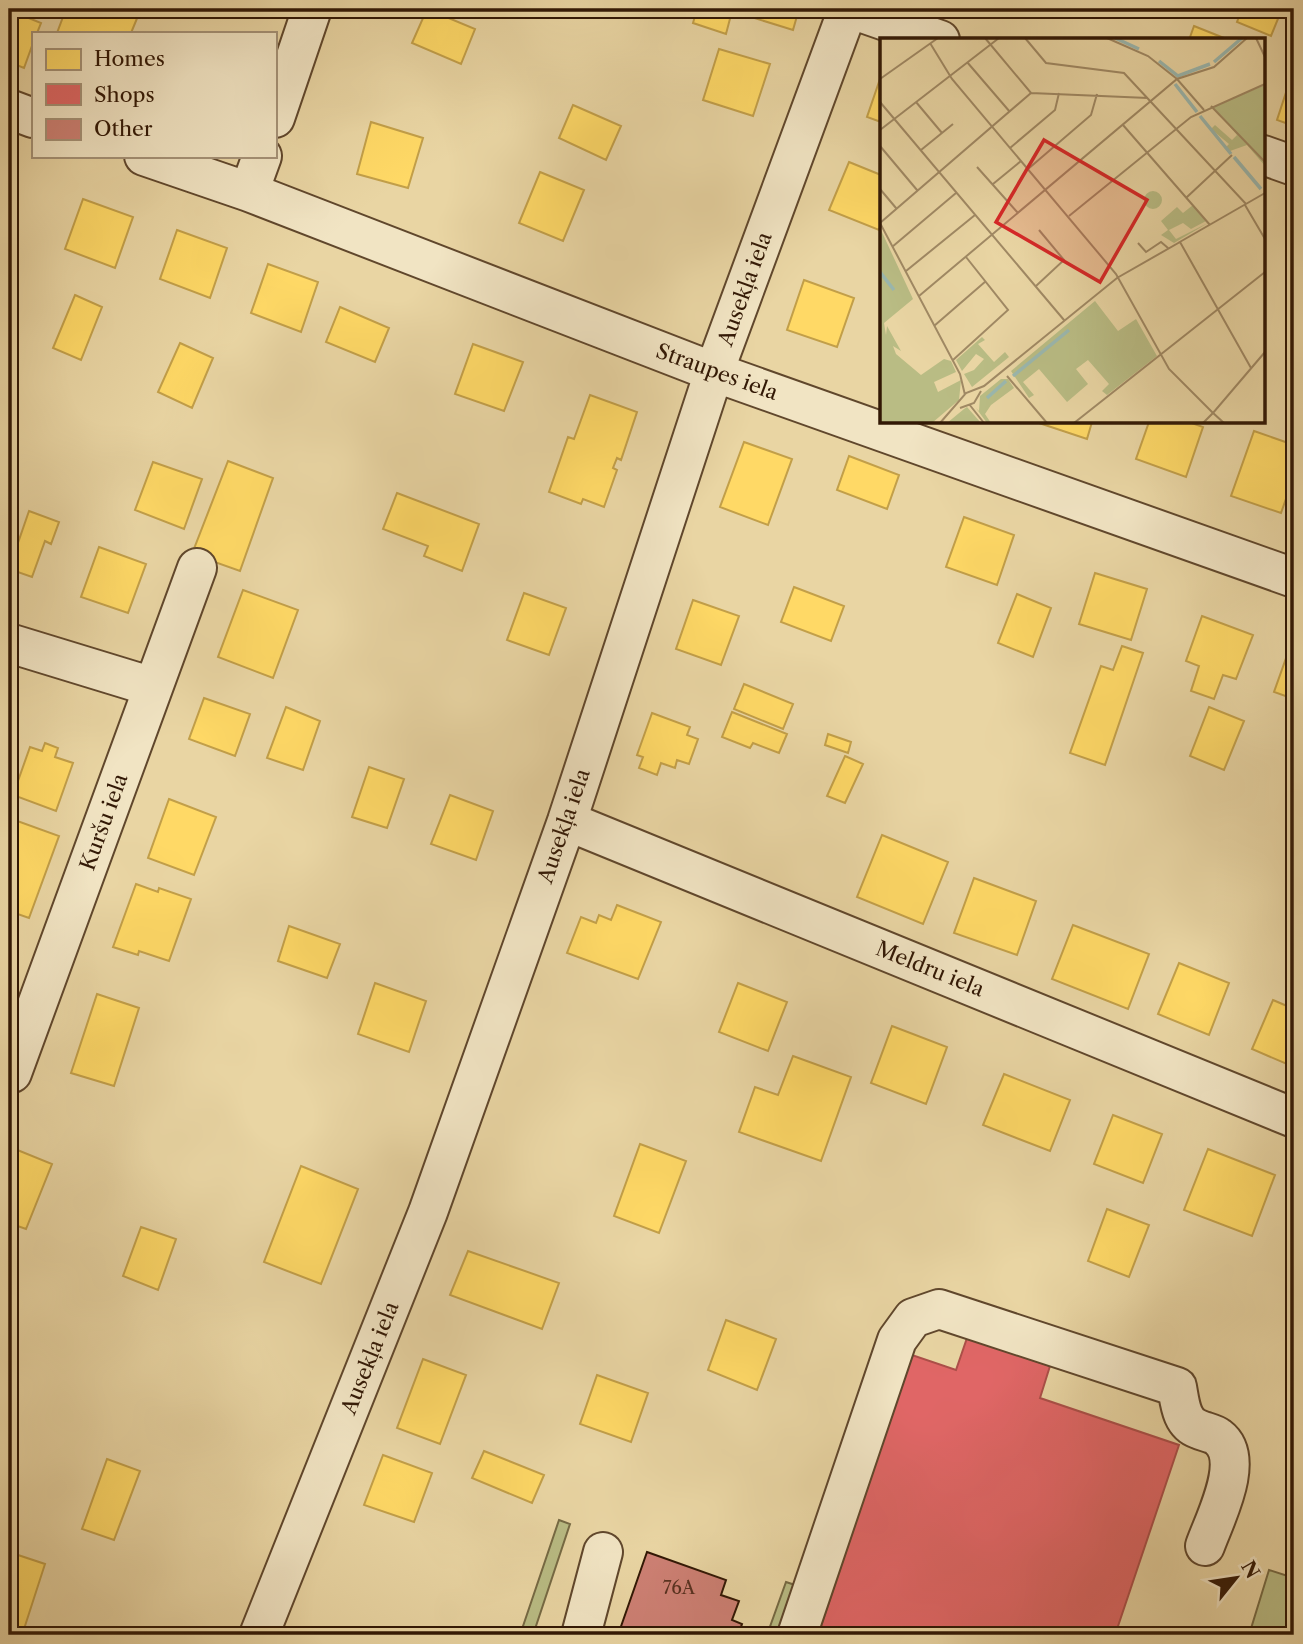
<svg xmlns="http://www.w3.org/2000/svg" width="1303" height="1644" viewBox="0 0 1303 1644" font-family="'Libre Caslon Text',serif">
<style>
.green{fill:#b9bc84;stroke:#766a44;stroke-width:2}
.homes{fill:#ffd966;stroke:#c29f49;stroke-width:2}
.shops{fill:#e06666;stroke:#ac4f49;stroke-width:2}
.building{fill:#cd8074;stroke:#321805;stroke-width:2}
.lines{fill:none;stroke-linecap:round;stroke-linejoin:round}
.minor-casing{stroke:#60472c;stroke-width:42}
.minor{stroke:#f1e4c3;stroke-width:38}
.labels{text-anchor:middle;stroke-width:7;stroke-linejoin:round;paint-order:stroke}
.number-label{font-size:18px;fill:#593221}
.street-label{font-size:21px;fill:#321805;stroke:#f1e4c3}
.inset-river{fill:none;stroke:#9ab7ae;stroke-width:3.5}
.inset-road{fill:none;stroke:#a08964;stroke-width:2}
.view{fill:#d62828;fill-opacity:0.15;stroke:#d62828;stroke-width:3.5}
.inset-edge{fill:none;stroke:#321805;stroke-width:3.5}
</style>
<rect width="100%" height="100%" fill="#e9d5a3"/>
<filter id="stains"><feTurbulence type="fractalNoise" baseFrequency=".00286" numOctaves="4"/><feColorMatrix values="0 0 0 0 .2 0 0 0 0 .09 0 0 0 0 .02 0 0 0 .5 -.17"/></filter>
<radialGradient id="worn" r=".72"><stop offset=".6" stop-color="#630" stop-opacity="0"/><stop offset="1" stop-color="#630" stop-opacity=".3"/></radialGradient>
<path class="green" d="M559,1520L570,1524L533,1635H520Z
M1269,1570L1294,1578V1635H1249Z
M786,1582L795,1585L778,1635H767Z"/>
<path class="homes" d="M66,9H119L138,16L131,33H57Z
M427,9L475,29L461,64L412,43Z
M697,9H799L793,30L732,11L726,34L693,23Z
M1242,9H1282L1271,36L1237,22Z
M9,10L41,23L37,33H33V43L24,68L9,62Z
M1194,26L1229,40H1189Z
M719,49L770,64L753,116L703,100Z
M1294,68V126L1277,120Z
M881,76V122L867,117Z
M573,105L621,126L606,160L559,138Z
M371,122L423,138L408,188L357,174Z
M849,162L881,175V224L879,230L829,210Z
M540,172L584,190L563,241L519,223Z
M83,199L133,217L115,268L65,249Z
M177,230L227,248L210,298L160,279Z
M268,264L318,282L301,332L251,313Z
M804,280L854,298L837,347L787,330Z
M75,295L102,307L81,360L53,348Z
M340,307L389,328L375,362L326,342Z
M180,343L213,358L192,408L158,392Z
M473,344L523,362L504,411L455,394Z
M590,395L637,412L621,460L617,458L613,468L617,470L604,507L583,499L581,504L549,492L568,437L574,439Z
M1036,422H1092L1087,439Z
M1149,422H1189L1203,427L1186,477L1136,459Z
M1254,431L1294,445V476L1281,513L1231,496Z
M744,442L792,459L768,525L720,507Z
M849,456L899,475L887,509L837,490Z
M228,461L273,478L240,571L192,554Z
M153,462L202,479L184,529L135,510Z
M397,493L479,524L462,571L424,556L428,546L383,529Z
M29,511L59,522L51,544L45,541L32,577L9,569Z
M964,517L1014,535L997,585L946,567Z
M99,547L146,564L128,613L81,597Z
M1095,573L1147,589L1131,640L1079,624Z
M794,587L844,606L831,641L781,622Z
M243,590L298,610L273,678L218,657Z
M524,593L566,608L549,655L507,640Z
M1017,594L1051,608L1033,657L998,643Z
M693,600L739,616L721,665L676,649Z
M1202,616L1253,635L1236,679L1223,675L1214,699L1191,691L1199,666L1186,661Z
M1122,646L1143,653L1105,765L1070,753L1101,666L1113,670Z
M1290,647L1294,649V699L1274,692Z
M744,684L793,704L783,729L734,709Z
M204,698L250,714L235,756L189,739Z
M286,707L320,721L303,770L267,758Z
M1209,707L1244,721L1224,770L1190,756Z
M732,712L787,734L779,753L753,743L750,748L722,737Z
M652,713L690,727L687,735L698,739L689,764L677,760L675,768L661,763L657,775L639,768L643,757L637,755Z
M828,734L851,742L848,753L825,745Z
M45,743L58,748L55,757L73,763L56,811L13,795L30,747L42,751Z
M845,756L863,764L845,803L827,796Z
M369,767L404,779L387,828L352,817Z
M450,795L493,811L476,860L431,844Z
M169,799L216,817L194,875L148,858Z
M9,818L59,836L29,918L9,911Z
M882,835L948,862L923,924L857,897Z
M974,878L1036,901L1017,955L954,933Z
M136,884L158,892L159,888L191,899L169,961L139,951L138,955L113,947Z
M617,905L661,922L638,979L567,953L581,917L596,923L599,915L611,920Z
M1073,925L1149,954L1128,1009L1052,979Z
M289,926L340,944L327,978L278,961Z
M1179,963L1229,983L1209,1035L1158,1014Z
M375,983L426,1001L409,1052L358,1034Z
M738,983L787,1002L768,1051L719,1032Z
M97,994L139,1008L114,1086L71,1073Z
M1273,1000L1294,1009V1067L1252,1049Z
M892,1026L947,1047L926,1104L871,1083Z
M793,1056L851,1077L821,1161L739,1132L755,1087L778,1095Z
M1004,1074L1070,1100L1050,1151L983,1125Z
M1113,1115L1162,1134L1143,1183L1094,1164Z
M640,1144L686,1161L659,1233L614,1216Z
M10,1147L52,1164L26,1229L9,1223Z
M1208,1149L1275,1175L1252,1236L1184,1210Z
M301,1166L358,1189L321,1284L264,1262Z
M1107,1209L1149,1225L1129,1277L1088,1261Z
M141,1227L176,1239L158,1290L123,1276Z
M468,1251L559,1283L542,1329L450,1295Z
M726,1320L776,1339L757,1390L708,1370Z
M423,1359L466,1375L440,1444L397,1428Z
M597,1375L648,1393L631,1442L580,1424Z
M484,1451L544,1475L532,1503L472,1478Z
M383,1455L432,1473L414,1522L364,1505Z
M107,1459L140,1471L114,1540L82,1529Z
M9,1552L45,1564L24,1629L9,1624Z"/>
<path class="shops" d="M967,1338L1050,1366L1040,1398L1179,1445L1115,1635H818L912,1355L956,1370Z"/>
<path class="building" d="M647,1552L726,1580L721,1595L739,1601L732,1620L742,1624L738,1635H618Z"/>
<g class="lines">
<g class="minor-casing">
<path id="minor" d="M851,9L940,40
M9,109L33,118
M275,118L312,9
M1263,155L1294,166
M144,156L249,192L714,372L1294,578
M249,192L262,156
M9,643L153,687
M567,821L1294,1118
M9,1072L12,1073L197,568
M259,1635L428,1212L567,821L714,372L848,9
M581,1635L603,1552
M797,1635L897,1340L913,1318L939,1309L1177,1387C1180,1403 1181,1423 1198,1429C1204,1432 1213,1433 1218,1437C1247,1459 1214,1520 1205,1546"/>
</g>
<use href="#minor" class="minor"/>
</g>
<g class="labels">
<g class="number-label">
<text x="679" y="1594">76A</text>
</g>
<g class="street-label">
<text transform="translate(745 289) rotate(-70)" y="7">Ausekļa iela</text>
<text transform="translate(717 372) rotate(20)" y="7">Straupes iela</text>
<text transform="translate(104 822) rotate(-70)" y="7">Kuršu iela</text>
<text transform="translate(564 826) rotate(-71)" y="7">Ausekļa iela</text>
<text transform="translate(930 969) rotate(22)" y="7">Meldru iela</text>
<text transform="translate(370 1358) rotate(-68)" y="7">Ausekļa iela</text>
</g>
</g>
<g transform="translate(880 38)">
<rect width="385" height="385" fill="#e9d5a3"/>
<path d="M385,47V128L367,107L350,113L346,109L349,106L331,91L335,87L352,102L357,97L333,69ZM264 162a9 9 0 1 1 18 0a9 9 0 1 1-18 0ZM313,167L326,183L311,191L303,185L289,192L296,201L328,185L294,205L281,197L288,192L281,183L297,169L303,175ZM0,190L33,261L4,285L6,297L7,288L21,313L13,308L16,316L41,337L64,321L71,323L76,334L54,344L58,354L81,342L79,362L52,385H0ZM215,263L238,293L256,281L277,318L227,357L222,353L229,346L208,322L196,331L208,346L187,364L159,331L143,344L154,357L149,360L131,333ZM102,299L105,302L98,306L114,324L125,314L129,319L92,349L84,336L94,332L104,321L96,316L82,333L76,322ZM121,341H128L134,350L111,367L105,376L111,385H107L96,370L99,373L100,358ZM87,369L101,385H67L84,371Z" fill="#b9bc84"/>
<path class="inset-river" d="M235,0L259,11M279,23L298,38L330,26M334,24L362,0M295,46L317,74M320,78L351,116M354,119L381,151M0,234L14,252M133,338L189,292M107,360L126,343"/>
<path class="inset-road" d="M105,0L151,55L268,60M145,0L166,25L244,35L366,166M227,0L268,18L297,41L324,72M376,0L385,19M50,5L72,41L236,236L289,331L333,375L385,314M87,24L130,74M0,41L58,0M0,64L184,282M36,64L62,95M331,68L385,124M243,87L330,187M0,92L119,0M0,108L37,152M130,110L175,72L179,55M41,112L73,86M97,129L138,175M148,131L211,77L217,56M113,146L141,123M0,151L16,170M307,159L352,117M365,167L385,201M189,178L311,79L385,46M300,204L371,330M258,205L266,214L281,204L288,210M298,205L385,155M12,209L76,155M26,233L95,177M156,248L184,222L159,192M39,258L297,41L334,29L367,0M54,288L106,243M73,322L128,272L86,219M127,338L167,385M85,357L80,336L0,185L151,55M89,366L104,385M80,370L94,365L101,353M60,385L86,355L104,348L237,240L300,204M194,385L385,234M323,385L333,375L344,385"/>
<path class="view" d="M164,102L267,162L220,244L116,184Z"/>
<rect width="385" height="385" class="inset-edge"/>
</g>
<rect width="1303" height="1644" fill="none" stroke="#e9d5a3" stroke-width="35"/>
<rect x="10" y="10" width="1282" height="1623" fill="none" stroke="#321805" stroke-width="3.5"/>
<rect x="18" y="18" width="1268" height="1609" fill="none" stroke="#321805" stroke-width="2"/>
<rect x="32" y="32" width="245" height="126" fill="#f1e4c3" stroke="#a59277" stroke-width="2"/>
<rect x="46" y="49" width="35" height="21" fill="#ffd966" stroke="#a59277" stroke-width="2"/>
<text x="94" y="66" font-size="21" fill="#321805">Homes</text>
<rect x="46" y="84" width="35" height="21" fill="#e06666" stroke="#a59277" stroke-width="2"/>
<text x="94" y="102" font-size="21" fill="#321805">Shops</text>
<rect x="46" y="119" width="35" height="21" fill="#cd8074" stroke="#a59277" stroke-width="2"/>
<text x="94" y="136" font-size="21" fill="#321805">Other</text>
<g transform="translate(1236 1578) rotate(60)" stroke="#f1e4c3" stroke-width="5" paint-order="stroke">
<path d="M0-5L12 26L0 18L-12 26Z" fill="#321805"/>
<text y="-10" font-size="19" font-weight="bold" text-anchor="middle" fill="#321805">N</text>
</g>
<rect width="100%" height="100%" filter="url(#stains)"/>
<rect width="100%" height="100%" fill="url(#worn)"/>
</svg>
